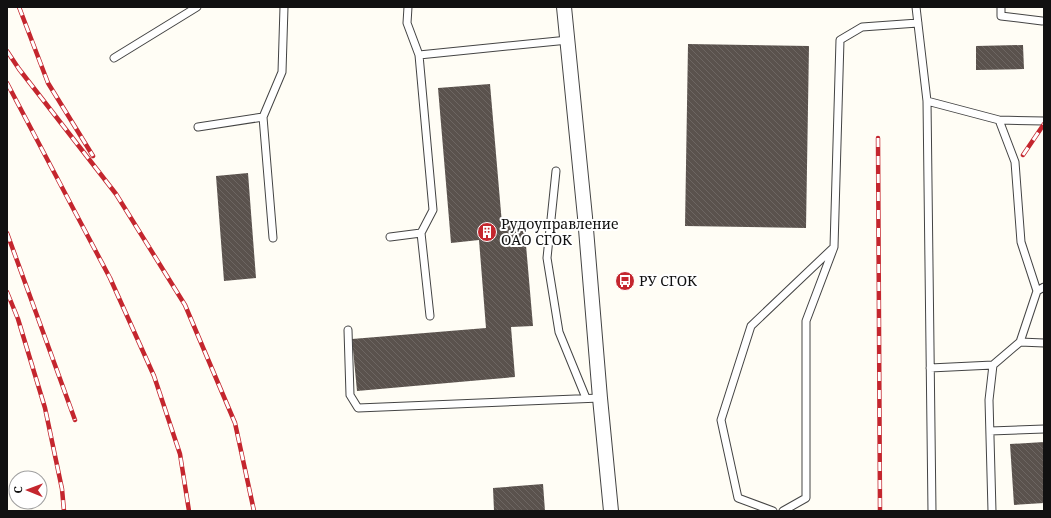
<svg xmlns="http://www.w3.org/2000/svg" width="1051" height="518" viewBox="0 0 1051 518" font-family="'Noto Serif',serif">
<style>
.building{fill:url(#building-back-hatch)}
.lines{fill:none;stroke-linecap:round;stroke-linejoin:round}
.lane-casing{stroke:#444;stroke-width:9}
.street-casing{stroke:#444;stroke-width:16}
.lane{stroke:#fff;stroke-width:7}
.street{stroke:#fff;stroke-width:14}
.rail-casing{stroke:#c4262e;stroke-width:4.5}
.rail{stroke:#fff;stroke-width:3;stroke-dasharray:9;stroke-linecap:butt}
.labels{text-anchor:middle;stroke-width:4;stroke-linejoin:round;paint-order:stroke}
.poi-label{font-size:14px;fill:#111;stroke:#fff;text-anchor:start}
</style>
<defs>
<pattern id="building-back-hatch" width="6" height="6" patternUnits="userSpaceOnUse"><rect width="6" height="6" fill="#5a524d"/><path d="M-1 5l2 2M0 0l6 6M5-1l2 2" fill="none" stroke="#6d6662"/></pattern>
</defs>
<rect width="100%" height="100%" fill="#fffdf5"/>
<path class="building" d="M688,44L809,46L806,228L685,226Z
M1023,45L1024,69L976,70V46Z
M490,84L502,224L524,222L533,326L511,327L515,377L357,391L352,339L486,328L479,240L451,243L438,88Z
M248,173L256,278L224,281L216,176Z
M1044,442V503L1014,505L1010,444Z
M543,484L545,511H494L493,488Z"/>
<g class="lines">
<g class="lane-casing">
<path id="lane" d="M408,7L407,23L419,55
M916,7L927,101L932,511
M1001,7V16L1042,21
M114,58L197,7
M927,101L999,120L1044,121
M263,117L273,238
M999,120L1015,162L1021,242L1037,291
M198,127L263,117L282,72L284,7
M556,171L547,258L559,332L586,398
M390,237L421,233
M430,316L421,233L433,210L419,55L568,40
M348,330L350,395L358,408L600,398
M1020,342L1037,291L1044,287
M993,365L1020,342L1044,343
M930,368L993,365L989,400L992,511
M990,431L1044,429
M773,511L738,498L721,420L751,326L832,249
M783,511L806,498V321L834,247L840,40L862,27L918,23"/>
</g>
<g class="street-casing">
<path id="street" d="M564,7L585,217L600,398L611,511"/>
</g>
<use href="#lane" class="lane"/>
<use href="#street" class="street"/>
<g class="rail-casing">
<path id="rail" d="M19,7L48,83L93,156
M7,51L19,69L116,194L185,305L235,423L254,511
M7,83L75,212L110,278L154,376L180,454L189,511
M878,138L880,511
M1023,155L1044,124
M7,233L75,420
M7,292L18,319L45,408L62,489L64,511"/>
</g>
<use href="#rail" class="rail"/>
</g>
<defs>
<g id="building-disc" transform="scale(1)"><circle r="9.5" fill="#c4262e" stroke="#fff"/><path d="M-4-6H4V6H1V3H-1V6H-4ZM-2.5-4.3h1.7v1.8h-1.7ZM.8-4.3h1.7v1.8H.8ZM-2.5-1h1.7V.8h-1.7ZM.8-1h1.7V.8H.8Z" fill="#fff"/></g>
<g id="bus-disc" transform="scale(1)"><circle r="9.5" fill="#c4262e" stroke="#fff"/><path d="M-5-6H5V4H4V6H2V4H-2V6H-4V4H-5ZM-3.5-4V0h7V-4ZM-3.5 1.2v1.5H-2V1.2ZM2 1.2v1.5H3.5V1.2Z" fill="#fff"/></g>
</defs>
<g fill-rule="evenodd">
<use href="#building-disc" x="487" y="232"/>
<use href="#bus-disc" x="625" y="281"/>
</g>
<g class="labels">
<g class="poi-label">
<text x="501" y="229">Рудоуправление<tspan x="501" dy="16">ОАО СГОК</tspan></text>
<text x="639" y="286">РУ СГОК</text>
</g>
</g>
<rect width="1051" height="518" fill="none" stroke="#111111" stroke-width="16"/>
<g transform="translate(28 490) rotate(271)"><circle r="19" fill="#ffffff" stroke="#a0a0a0"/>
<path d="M0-3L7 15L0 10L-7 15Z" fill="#c4262e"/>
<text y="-6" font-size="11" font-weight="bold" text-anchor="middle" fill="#111111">С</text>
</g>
</svg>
